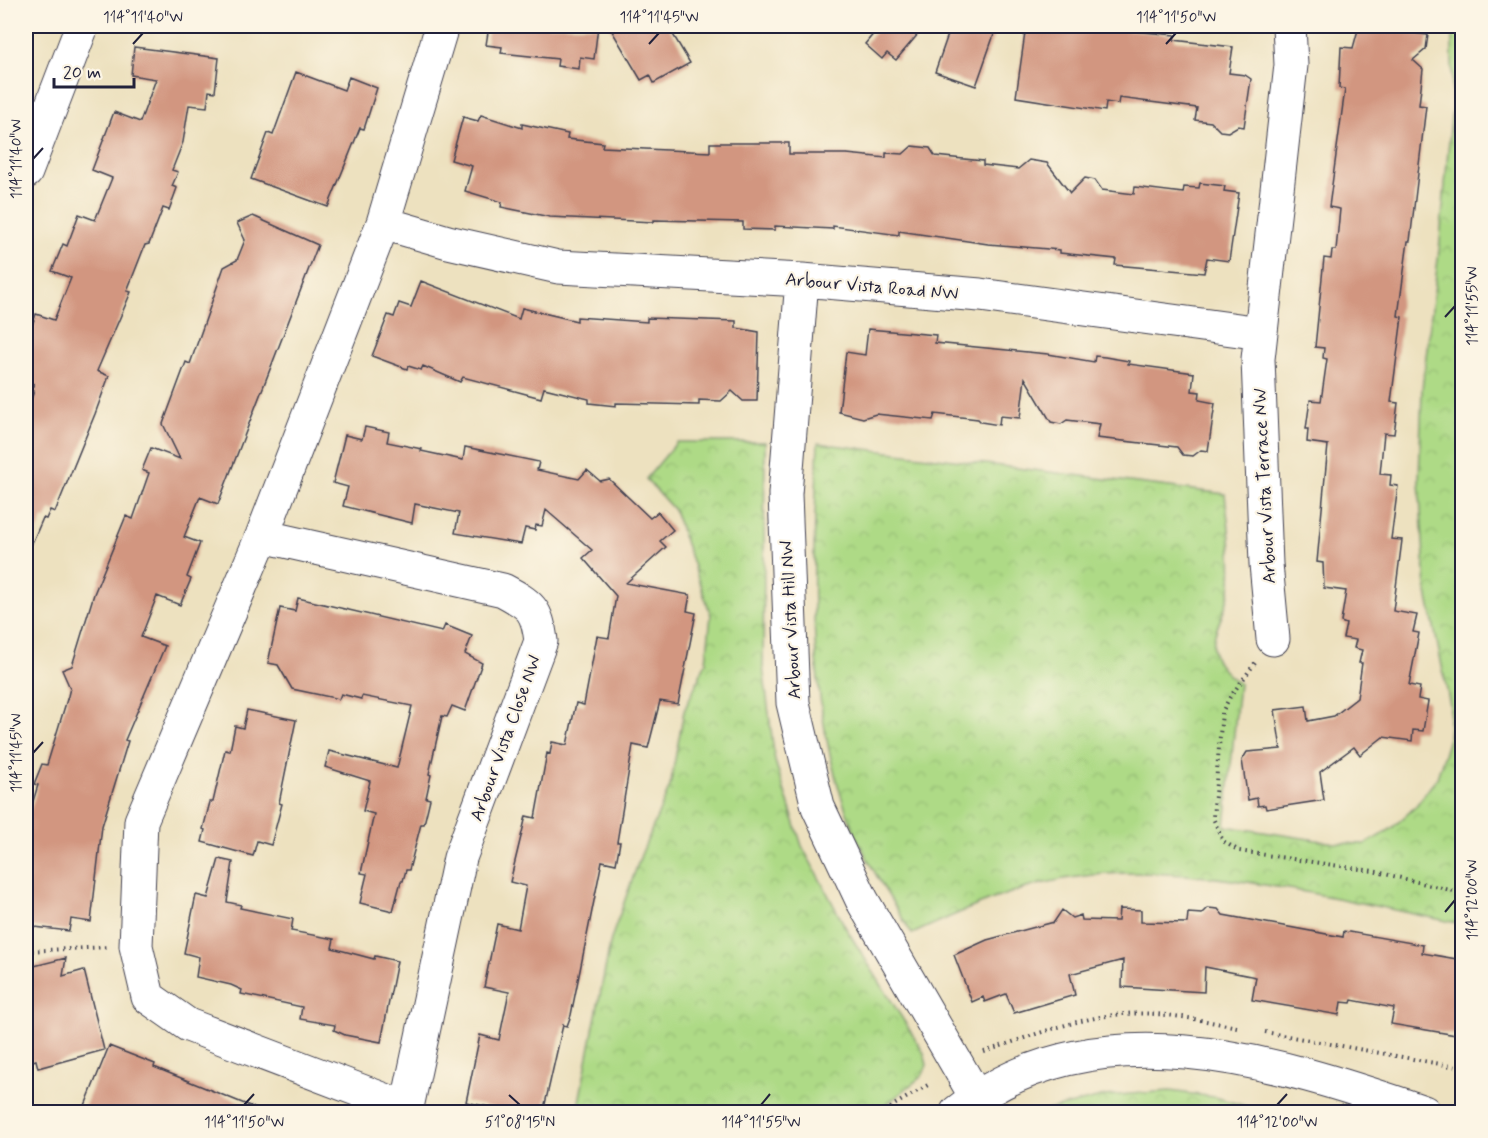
<svg xmlns="http://www.w3.org/2000/svg" width="1488" height="1138" viewBox="0 0 1488 1138" font-family="Mynerve,sans-serif">
<style>
.park{fill:url(#park-crowns);stroke:#687e60;stroke-width:1.5}
.building{fill:#d29680}
.lines{fill:none;stroke-linecap:round;stroke-linejoin:round}
.minor-casing{stroke:#403f4f;stroke-width:35}
.path{stroke:#403f4f;stroke-width:4;stroke-dasharray:1.5 4.5;stroke-linecap:butt}
.minor{stroke:#fff;stroke-width:33}
.ticks{fill:none;stroke:#22223b;stroke-width:2}
.labels{text-anchor:middle;stroke-width:4.5;stroke-linejoin:round;paint-order:stroke}
.street-label{font-size:18px;fill:#22223b;stroke:#fcf5e5}
.neatline{fill:none;stroke:#22223b;stroke-width:2}
.ticks-label{font-size:15px;text-anchor:middle;fill:#22223b}
</style>
<defs>
<pattern id="park-crowns" width="20" height="18" patternUnits="userSpaceOnUse" patternTransform="scale(1.5)"><rect width="20" height="18" fill="#aeda86"/><path d="M2 6a3 3 0 1 1 6 0M12 15a3 3 0 1 1 6 0" fill="none" stroke="#95bb75"/></pattern>
</defs>
<rect width="100%" height="100%" fill="#fcf5e5"/>
<filter id="ink" filterUnits="userSpaceOnUse"><feTurbulence type="fractalNoise" baseFrequency=".0167" numOctaves="2"/><feDisplacementMap in="SourceGraphic" scale="12" xChannelSelector="R" yChannelSelector="G"/><feConvolveMatrix kernelMatrix="1 2 1 2 8 2 1 2 1" color-interpolation-filters="sRGB"/></filter>
<filter id="wash" filterUnits="userSpaceOnUse"><feTurbulence type="fractalNoise" baseFrequency=".008" numOctaves="4" result="noise"/><feDisplacementMap in="SourceGraphic" scale="24" xChannelSelector="R" yChannelSelector="G"/><feGaussianBlur stdDeviation="1.35" result="paint"/><feColorMatrix in="noise" values="0 0 0 0 0 0 0 0 0 0 0 0 0 0 0 0 0 1.4 0 .05"/><feComposite in="paint" operator="in"/></filter>
<g filter="url(#wash)">
<rect width="100%" height="100%" fill="#ede1bf"/>
<path class="park" d="M1452,26H1462V924C1346,901 1201,862 1084,876C1023,883 966,909 912,934C889,896 862,856 847,813C804,694 813,567 818,443L1225,494C1228,523 1233,552 1231,582C1228,624 1188,649 1239,683L1225,826L1335,843L1366,844L1391,829L1415,807L1437,778L1448,742L1450,705L1426,588L1419,481L1422,389L1439,251L1452,107Z
M677,442H765L763,667L775,761L802,846L847,930L924,1053L927,1065L922,1076L877,1112H577L611,939L641,855L670,786L684,711L706,662L711,615L674,510L646,479Z
M1170,1091L1214,1097L1266,1112H1041L1105,1096Z"/>
<g id="blocks">
<path class="building" d="M489,26H598L594,59L580,57L579,69L557,66L558,59L501,53L502,47L486,45Z
M609,26H668L690,63L654,83L650,75L641,80Z
M880,26H925L896,60L887,53L882,59L865,44Z
M951,26H997L976,86L935,72Z
M1026,26H1104L1103,28L1175,35L1174,40L1233,47L1229,73L1245,75L1251,79L1244,127L1238,126L1228,132L1220,131L1211,122L1195,120L1197,108L1119,98L1118,104L1106,102L1105,111L1016,97Z
M1359,26L1428,35L1426,49L1413,60L1423,69L1419,105L1426,106L1410,241H1408L1398,316L1402,317L1391,402L1398,403L1394,434L1384,433L1380,474L1391,475L1390,485L1398,486L1391,539L1402,540L1393,611L1417,615L1413,632L1419,633L1409,685L1420,687L1418,699L1428,701L1423,731L1413,730L1412,741L1383,737L1360,755L1354,747L1320,772L1324,800L1266,809L1265,805L1258,806L1257,798L1248,800L1242,760L1247,752L1281,749L1275,710L1306,706L1308,721L1334,716L1357,698L1362,663H1359L1362,650L1354,648L1356,640L1343,638L1346,624L1341,622L1346,591L1324,588L1323,563L1317,562L1328,445L1307,442L1308,429H1306L1310,400L1321,401L1327,359L1323,358L1324,348L1315,347L1324,258L1331,259L1332,250H1336L1340,209L1329,207L1345,89L1339,88L1341,47L1353,48Z
M134,47L219,58L215,92L209,91L207,107L189,105L183,142L172,170L178,172L172,186L177,188L169,210L163,208L149,244L145,245L127,291L131,292L97,371L109,376L95,414L55,512L50,510L46,519L43,518L26,557V414L34,391L31,390L34,384L26,381V342L36,314L54,320L71,278L52,271L63,244L67,246L79,214L95,220L112,178L92,170L114,112L140,122L156,79L131,75Z
M296,72L344,90L349,77L377,88L364,129L360,128L328,207L251,179L268,133L273,135Z
M481,115L522,128V124L568,134L567,139L603,143L602,147L710,152V143H789V154H847L886,158V153L903,154L912,146L930,148L935,156L983,161V165L1018,169L1029,160L1047,163L1070,193L1085,178L1095,180L1102,190L1134,194L1135,187L1183,193L1184,187L1199,188L1200,183L1225,186L1224,191L1239,193L1229,261L1207,258L1204,273L1115,265L1116,259L1060,253V250L988,244L899,231V235L833,226V229L775,226V230L743,229V222L654,220V222L550,217L501,207L502,202L465,191L472,166L451,160L463,117L478,121Z
M253,216L318,245L218,504L200,497L184,537L200,543L187,577L191,579L180,605L157,596L141,637L165,646L125,740L128,741L102,826L91,922L71,919L69,931L26,926L29,863H26V824L38,785L34,784L42,764L47,765L68,696L70,688L62,670L72,666L94,594L126,516L133,519L149,473L142,470L151,448L180,459L163,424L186,362L190,364L224,267L237,260L245,240L237,223Z
M421,281L519,319L522,308L577,321V317L647,322V318L736,321V328L759,332L757,401H743L732,391L721,401L699,400V405L616,403V406L589,403V399L544,388L541,398L463,377L460,382L423,366L421,370L408,366L407,369L372,356L388,315L394,317L399,303L411,307Z
M868,329L936,335L935,343L1048,354L1094,362L1095,356L1105,357L1129,361L1128,364L1194,373L1192,391L1200,392L1199,400L1215,403L1208,451L1201,450L1193,456L1183,455L1177,447L1097,438L1100,424L1067,420L1061,424L1051,422L1025,378L1020,418L1000,416L999,425L981,422L978,419L935,414L933,420L876,414L863,418L839,412L846,352L865,355Z
M365,427L389,432L387,442L422,449L421,451L463,460L465,447L539,462L537,470L579,479L587,470L600,481L609,479L650,518L658,512L673,530L660,541L666,547L626,583L690,595L687,611L696,613L678,704L660,701L648,748L633,745L617,842H620L616,864L602,861L571,1015L567,1026L563,1025L543,1113H494V1108L466,1102L480,1035L499,1040L509,992L484,987L497,924L518,929L526,886L510,882L526,816L535,818L547,753L550,754L552,742L567,745L576,703L584,705L597,636L609,638L616,596L583,558L592,550L546,510L542,526L536,525L535,530L525,528L521,544L455,533L459,513L415,504L412,523L343,506L348,487L333,483L345,435L362,439Z
M298,598L442,632L445,625L472,636L465,654L482,663L465,711L452,706L447,717L442,716L429,774L431,775L426,798L430,799L424,824H421L409,870H406L403,881H401L393,911L360,903L367,874L361,873L374,814L363,811L370,781L325,767L329,751L397,768L412,706L362,696L361,699L341,694L339,699L292,689L278,665L268,663L280,608L295,611Z
M247,710L296,720L279,803L282,804L271,845L257,841L253,856L202,842L205,830L203,829L210,802H213L225,750L230,751L235,726L243,728Z
M219,859L233,862L227,902L241,905L240,908L293,919L291,931L334,939L332,948L374,959L375,956L397,961L381,1042L345,1035L334,1030L335,1025L300,1019L302,1007L241,994L242,990L231,985L196,977L199,957L184,953L196,895L208,898Z
M1208,908L1218,909L1223,915L1343,937L1344,931L1423,945L1422,953L1462,960V1036L1391,1024L1394,1008L1352,1000L1351,1003L1341,1002L1339,1015L1252,1000L1256,977L1205,967L1204,992L1122,987L1123,960L1070,974L1075,995L1014,1013L1006,994L985,1002L983,997L972,1002L954,955L987,940L1054,922L1062,910L1072,918L1081,915L1082,920L1118,921L1119,909L1141,910V922L1187,923L1188,913L1202,914Z
M66,958L63,976L84,970L104,1050L38,1068L36,1060L26,1063V968Z
M109,1046L155,1064L154,1067L267,1113H82Z"/>
</g>
</g>
<g filter="url(#ink)">
<use href="#blocks" fill-opacity="0" stroke="#403f4f" stroke-width="1.5"/>
<g class="lines">
<g class="minor-casing">
<path id="minor" d="M442,26L383,223L448,242L558,267L802,280L980,295L1261,333
M26,172L82,26
M383,223L262,536L141,821L136,946L148,997L188,1025L406,1108
M802,280L785,494L793,703L818,807L862,900L976,1097
M262,536L503,590C531,605 537,609 541,641L460,858L406,1112
M1273,639L1266,564L1258,359L1291,65L1289,26
M957,1112C1094,1003 1275,1061 1424,1112"/>
</g>
<path class="path" d="M1255,663L1230,697L1222,712L1213,818L1223,841L1239,851L1373,871L1462,893
M26,951L109,947
M1265,1032L1462,1068
M984,1052C1028,1037 1076,1018 1123,1014C1161,1011 1200,1020 1237,1027
M886,1112L894,1105L928,1085"/>
<use href="#minor" class="minor"/>
</g>
</g>
<path class="ticks" d="M133,44L143,33M649,44L659,33M1166,44L1176,33M33,159L43,148M1445,317L1455,306M33,753L43,742M1445,912L1455,900M509,1095L520,1105M244,1105L254,1094M761,1105L770,1094M1277,1105L1287,1094"/>
<g class="labels">
<g class="street-label">
<text transform="translate(872 286) rotate(5)" y="6">Arbour Vista Road NW</text>
<text transform="translate(1264 486) rotate(-93)" y="6">Arbour Vista Terrace NW</text>
<text transform="translate(790 620) rotate(-93)" y="6">Arbour Vista Hill NW</text>
<text transform="translate(505 738) rotate(-70)" y="6">Arbour Vista Close NW</text>
</g>
</g>
<rect width="1488" height="1138" fill="none" stroke="#fcf5e5" stroke-width="66"/>
<path d="M54 78v9h80v-9" fill="none" stroke="#22223b" stroke-width="3"/>
<text x="63" y="78" font-size="18" fill="#22223b" stroke="#fcf5e5" stroke-width="4.5" paint-order="stroke">20 m</text>
<rect x="33" y="33" width="1422" height="1072" class="neatline"/>
<g class="ticks-label">
<text x="143" y="22">114°11'40"W</text>
<text x="659" y="22">114°11'45"W</text>
<text x="1176" y="22">114°11'50"W</text>
<text transform="translate(16 159) rotate(-90)" y="5">114°11'40"W</text>
<text transform="translate(1472 306) rotate(-90)" y="5">114°11'55"W</text>
<text transform="translate(16 753) rotate(-90)" y="5">114°11'45"W</text>
<text transform="translate(1472 900) rotate(-90)" y="5">114°12'00"W</text>
<text x="244" y="1127">114°11'50"W</text>
<text x="520" y="1127">51°08'15"N</text>
<text x="761" y="1127">114°11'55"W</text>
<text x="1277" y="1127">114°12'00"W</text>
</g>
</svg>
